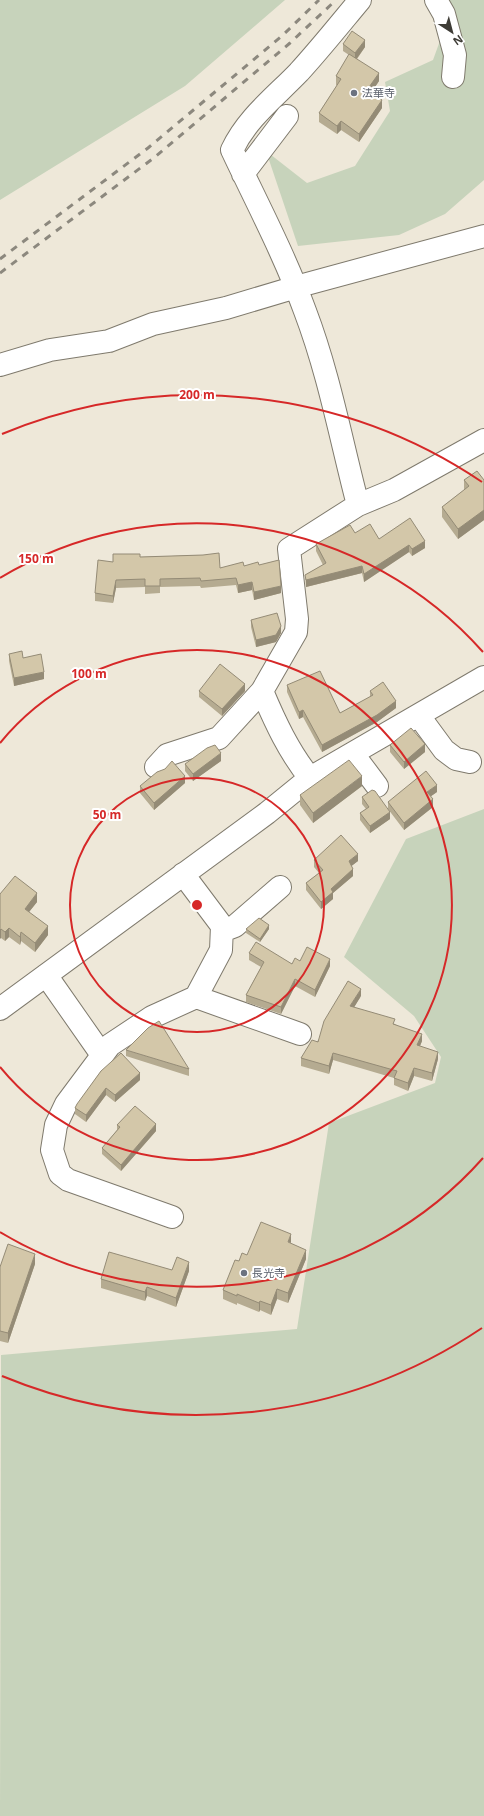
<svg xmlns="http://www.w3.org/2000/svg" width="484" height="1816" viewBox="0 0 484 1816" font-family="'Open Sans','Noto Sans JP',sans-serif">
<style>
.green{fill:#c7d3bb}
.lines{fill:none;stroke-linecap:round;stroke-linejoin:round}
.minor-casing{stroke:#7f7a6d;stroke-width:24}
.minor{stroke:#fff;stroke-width:22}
.rail{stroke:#8c887e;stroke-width:3;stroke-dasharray:7 7;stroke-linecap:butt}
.wall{fill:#b5ab91}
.shaded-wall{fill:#948b76}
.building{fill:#d3c7a9;stroke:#948b76}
.ring{fill:none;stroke:#d62828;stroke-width:2}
.worship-dot{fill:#6b7280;stroke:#fff;stroke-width:1.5}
.labels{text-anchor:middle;stroke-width:4;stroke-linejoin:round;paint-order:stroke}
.worship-label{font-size:11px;fill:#5b616d;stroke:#fff;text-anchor:start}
.centre{fill:#d62828;stroke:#fff;stroke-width:2}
.ring-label{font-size:12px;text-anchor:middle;font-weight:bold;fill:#d62828;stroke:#fff;stroke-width:4;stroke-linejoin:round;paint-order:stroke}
</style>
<rect width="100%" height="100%" fill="#eee8d9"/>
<path class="green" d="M0,0H285L185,86L0,200Z
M432,0H484V180L445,214L399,235L298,246L266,151L307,183L355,166L390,111L385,82L433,60L441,38Z
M484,809V1816H0L1,1355L297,1329L329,1123L435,1083L441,1057L414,1016L344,957L406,839Z"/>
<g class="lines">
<g class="minor-casing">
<path id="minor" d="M436,0L444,14L455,55L453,77
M243,174L287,116
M0,365L50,350L109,341L153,324L226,308L303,285L484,236
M358,505C341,440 329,374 305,311C285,256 257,203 232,150C247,118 275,97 299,72C320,49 340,24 360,0
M419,716L444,750L456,759L470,762
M353,754L377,786
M156,767L167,755L219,738L262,691
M310,778C289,752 275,722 262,691L296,632L297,619L289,549L358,505L394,490L484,440
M183,874L222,926L221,950L196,997L300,1034
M222,931L235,926L280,887
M46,975L102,1055
M0,1009L267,813L310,778L484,677
M172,1217L68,1180L60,1174L52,1150L56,1125L66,1104L110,1045L152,1017L196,997"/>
</g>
<use href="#minor" class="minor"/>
<path class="rail" d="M0,259L148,148L283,35L319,0
M0,273L155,157L290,43L336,0"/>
</g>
<path class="wall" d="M343,44L365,47L357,59L379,81L371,93L382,108L359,142L341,130L337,134L319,122V113L337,85H336V76L349,55L343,51Z
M464,480H484V520L458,539L442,517V507L464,490Z
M355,533L379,539L425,548L412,556L409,552L364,582L362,573L306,587L305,575L323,565L316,551V544Z
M203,555L220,568L244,566L259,565L281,593L254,600L252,590L238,593L236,585L201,588L200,586L160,587V593L145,594V587L116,588L113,603L95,601V593L113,562L140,557Z
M251,620L281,633L276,642L256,647L251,627Z
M9,654L23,658L44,679L14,686L9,661Z
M287,685L340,713L370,697V691L396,708L377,722L322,752L303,717L299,719L287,692Z
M199,691H245L222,716L199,697Z
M390,745L425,752L404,769L390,752Z
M221,761L193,781L185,771V764Z
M185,783L154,810L140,793V786Z
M362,786L313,823L300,805V795Z
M437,792L431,796L433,807L404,830L388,809V802Z
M362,797L390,819L370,833L360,820V813L366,809L362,804Z
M314,860L358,861L351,866L353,876L333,893V899L321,909L306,890V883L319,873L314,867Z
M0,894L37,902L29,912L48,935L35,952L21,941L20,945L9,937L5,941L1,938Z
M246,929H269L260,942L246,933Z
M249,953L292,964L300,961L330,966L315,997L295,986L281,1014L246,1002V995L261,967L249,960Z
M361,996L354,1007L395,1024L422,1041L420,1046L438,1059L432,1081L414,1076L408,1091L394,1085V1078L333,1060L329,1074L301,1066V1058Z
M126,1050L189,1069V1076L126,1056Z
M101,1071L140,1080L115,1102L106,1095L86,1122L75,1114V1108Z
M117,1125L156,1131L121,1171L102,1154V1148L117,1130Z
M291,1244L306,1259L288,1303L277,1299L271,1315L260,1310L259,1312L237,1303V1305L223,1299V1290L239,1261L247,1255Z
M35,1264L8,1343L0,1341V1267Z
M172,1270L189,1271L176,1307L147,1296L145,1301L101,1288V1279Z"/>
<path class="shaded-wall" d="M365,40V47L355,61V53Z
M379,73V81L367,99V90Z
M382,100V108L359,142V134Z
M341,121V130L337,134V126Z
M484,510V520L458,539V529Z
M425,541V548L412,556V549Z
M409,545V552L364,582V574Z
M362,566V573L306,587V580Z
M116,580V588L113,603V596Z
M252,582V590L238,593V585Z
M281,586V593L254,600V592Z
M281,626V633L276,642L256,647V640Z
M44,672V679L14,686V678Z
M245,684V691L222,716V709Z
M396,701V708L377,722L322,752V745Z
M303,710V717L299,719V712Z
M425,744V752L404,769V762Z
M221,753V761L193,781V774Z
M185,776V783L154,810V803Z
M362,776V786L313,823V813Z
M437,785V792L427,799V792Z
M433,799V807L404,830V823Z
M390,812V819L370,833V826Z
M358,854V861L349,868V861Z
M353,869V876L333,893V899L321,909V902L331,889Z
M37,893V902L25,917V909Z
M269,925V929L260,942V939Z
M48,926V935L35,952V943Z
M9,928V937L5,941V932Z
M1,929V938L0,939V930Z
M21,932V941L20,945V937Z
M330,959V966L315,997V990Z
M295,979V986L281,1014V1007Z
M361,989V996L350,1014V1006Z
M422,1034V1041L417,1053V1045Z
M438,1052V1059L432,1081V1073Z
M333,1053V1060L329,1074V1066Z
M414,1068V1076L408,1091V1083Z
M140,1073V1080L115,1102V1095Z
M106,1088V1095L86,1122V1115Z
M156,1124V1131L121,1171V1165Z
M291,1234V1243L288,1242Z
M306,1250V1259L288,1303V1293Z
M35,1254V1264L8,1343V1333Z
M189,1262V1271L176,1307V1298Z
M147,1287V1296L145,1301V1292Z
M277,1289V1299L271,1315V1305Z
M260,1301V1310L259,1312V1303Z"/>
<path class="building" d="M352,31L365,40L355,53L343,44Z
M349,54L379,73L367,90L382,100L359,134L341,121L337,126L319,113L341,79L336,76Z
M477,471L484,480V510L458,529L442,507L469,486L464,480Z
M410,518L425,541L412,549L409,545L364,574L362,566L306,580L305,575L326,563L316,544L350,525L355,533L370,524L379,539Z
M219,553L220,568L243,562L244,566L258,562L259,565L279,560L281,586L254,592L252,582L238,585L236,578L201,581L200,578L160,579V586H145V579L116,580L113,596L95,593L98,560L113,562V554H140V557L203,555Z
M277,613L281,626L276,635L256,640L251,620Z
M22,651L23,658L41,654L44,672L14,678L9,654Z
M220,664L245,684L222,709L199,691Z
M320,671L340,713L373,695L370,691L383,682L396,701L377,715L322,745L303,710L299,712L287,685Z
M411,728L425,744L404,762L390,745Z
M215,745L221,753L193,774L185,764L207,748Z
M349,760L362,776L313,813L300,795Z
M172,761L185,776L154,803L140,786L157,772L165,769Z
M426,771L437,785L427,792L433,799L404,823L388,802Z
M372,790L375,791L390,812L370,826L360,813L369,807L362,797Z
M341,835L358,854L349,861L353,869L331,889L333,892L321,902L306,883L323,870L314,860Z
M15,876L37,893L25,909L48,926L35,943L21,932L20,937L9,928L5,932L1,929L0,930V894Z
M259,918L269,925L260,939L246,929Z
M256,942L292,964L295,958L300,961L307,947L330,959L315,990L295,979L281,1007L246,995L264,962L249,953Z
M348,981L361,989L350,1006L395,1019L393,1024L422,1034L417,1045L438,1052L432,1073L414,1068L408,1083L394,1078L397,1071L333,1053L329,1066L301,1058L312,1040L318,1042L324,1021Z
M159,1021L189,1069L126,1050L148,1028Z
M121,1053L140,1073L115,1095L106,1088L86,1115L75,1108L77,1104L101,1071Z
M135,1106L156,1124L121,1165L102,1148L120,1127L117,1125Z
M261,1222L291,1234L288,1242L306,1250L288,1293L277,1289L271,1305L260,1301L259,1303L237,1294V1296L223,1290L235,1260L239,1261L242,1253L247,1255Z
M8,1244L35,1254L8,1333L0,1331V1267Z
M109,1252L172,1270L177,1257L189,1262L176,1298L147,1287L145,1292L101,1279Z"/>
<g class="ring">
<circle cx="197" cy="905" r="127"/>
<path d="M0 743A255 255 0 1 1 0 1067"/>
<path d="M483 1158A382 382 0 0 1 0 1232M0 578A382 382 0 0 1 483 652"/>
<path d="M482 1328A510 510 0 0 1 2 1376M2 434A510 510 0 0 1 482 482"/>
</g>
<g class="worship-dot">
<circle cx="354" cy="93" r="4"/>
<circle cx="244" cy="1273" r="4"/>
</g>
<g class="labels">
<g class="worship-label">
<text x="362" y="97">法華寺</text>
<text x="252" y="1277">長光寺</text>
</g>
</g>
<circle cx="197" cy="905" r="6" class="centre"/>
<g class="ring-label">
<text x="197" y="399">200 m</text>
<text x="36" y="563">150 m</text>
<text x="89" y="678">100 m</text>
<text x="107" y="819">50 m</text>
</g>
<g transform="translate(452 32) rotate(144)" stroke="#ffffff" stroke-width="3" paint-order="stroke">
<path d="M0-3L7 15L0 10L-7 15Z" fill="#3e3c36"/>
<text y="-6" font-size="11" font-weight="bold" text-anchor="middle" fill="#3e3c36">N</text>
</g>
</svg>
